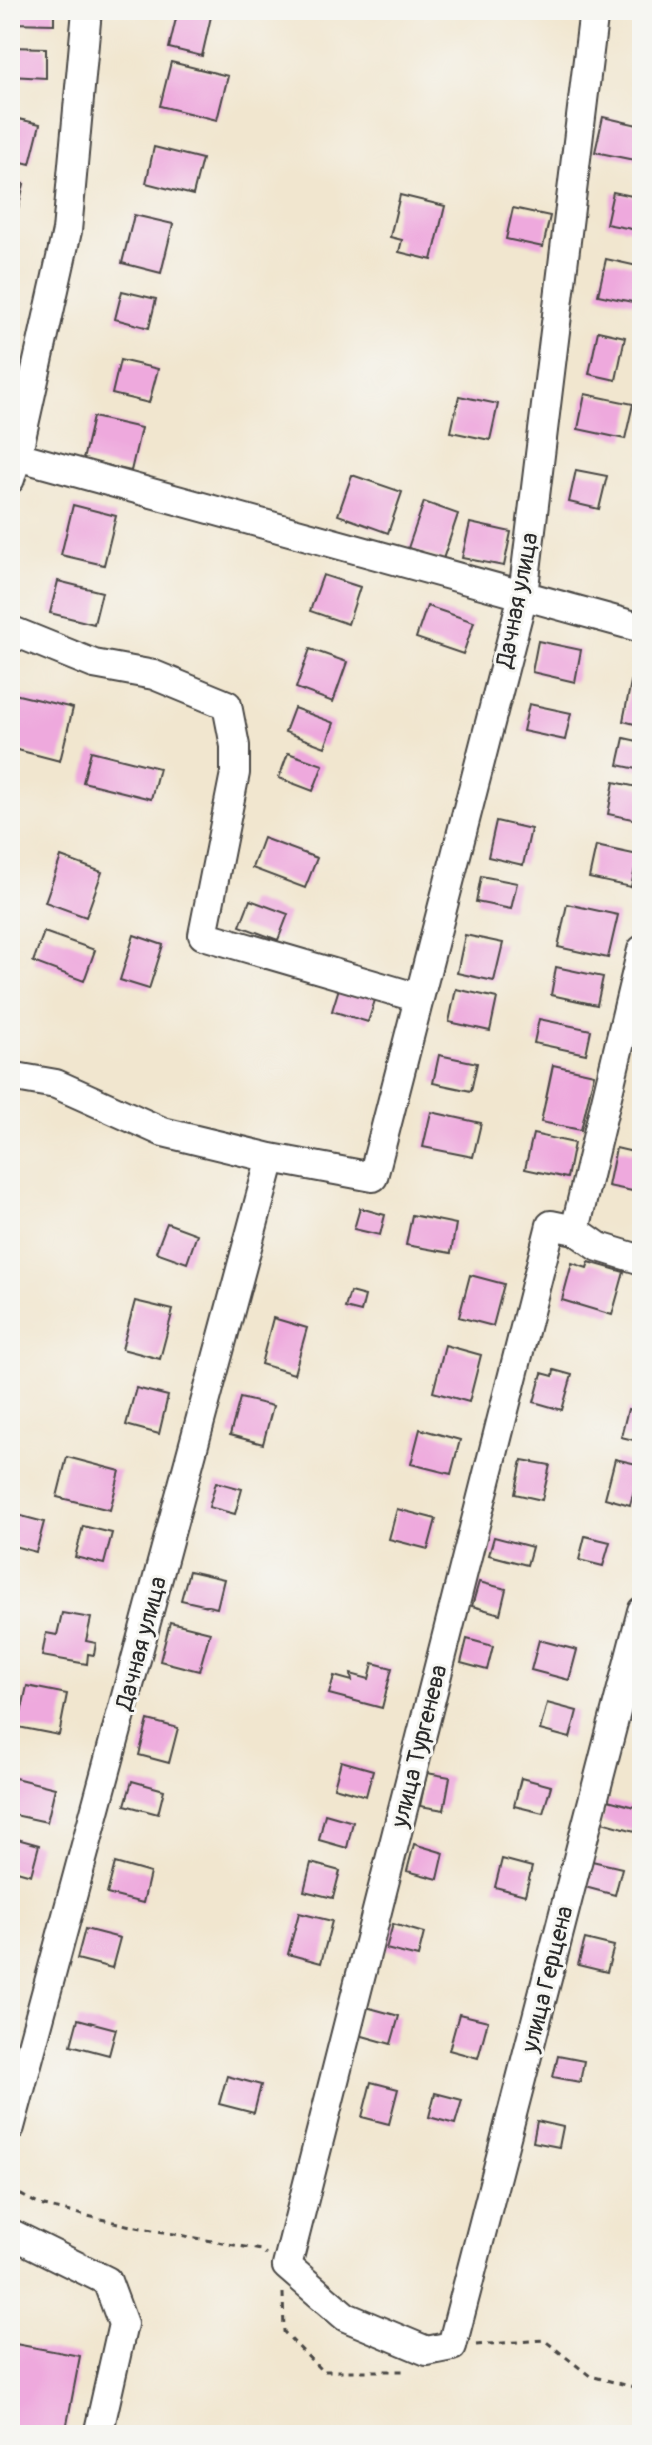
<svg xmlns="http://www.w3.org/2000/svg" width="652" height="2445" viewBox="0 0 652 2445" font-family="Pangolin,sans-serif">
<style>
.building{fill:#eea9dd}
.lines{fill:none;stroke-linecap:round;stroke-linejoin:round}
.minor-casing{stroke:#494744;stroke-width:32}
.path{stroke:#494744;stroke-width:3;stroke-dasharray:6 6;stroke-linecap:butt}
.minor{stroke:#fff;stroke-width:28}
.labels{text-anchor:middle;stroke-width:6;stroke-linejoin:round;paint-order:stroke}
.street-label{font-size:24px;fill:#2b2b2b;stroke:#f6f6f2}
</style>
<rect width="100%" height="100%" fill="#f6f6f2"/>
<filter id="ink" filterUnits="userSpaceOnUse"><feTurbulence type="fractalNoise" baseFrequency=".0125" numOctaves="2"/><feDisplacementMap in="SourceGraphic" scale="16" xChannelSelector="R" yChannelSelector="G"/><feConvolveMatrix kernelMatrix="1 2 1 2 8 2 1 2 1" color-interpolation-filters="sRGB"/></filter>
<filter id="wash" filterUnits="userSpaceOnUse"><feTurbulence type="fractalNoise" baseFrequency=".006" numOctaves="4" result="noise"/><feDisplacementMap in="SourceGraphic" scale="32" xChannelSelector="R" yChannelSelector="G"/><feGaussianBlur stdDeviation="1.8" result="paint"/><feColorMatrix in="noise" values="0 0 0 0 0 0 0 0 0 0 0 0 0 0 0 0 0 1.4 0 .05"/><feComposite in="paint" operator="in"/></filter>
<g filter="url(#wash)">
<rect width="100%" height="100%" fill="#f1e6cf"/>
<g id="blocks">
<path class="building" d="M10,10H54V24L10,23Z
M178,10L212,12L202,56L169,48Z
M641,34H642V67L634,65Z
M10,47L46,48V78L10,76Z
M171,62L228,76L217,120L160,106Z
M10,117L40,124L30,164L10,159Z
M603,117L642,126V146L639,161L595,152Z
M154,147L202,159L193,195L146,183Z
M10,181L24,184L17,213L10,211Z
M613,192L642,198V231L606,224Z
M400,195L445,206L432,260L399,252L402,240L390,237Z
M513,208L550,216L543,247L506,239Z
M134,215L173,224L161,273L122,263Z
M10,245L19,247L11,278H10Z
M606,259L642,267V304L598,295Z
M122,291L156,299L149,328L115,319Z
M598,331L625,337L616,380L589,374Z
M120,360L158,369L149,403L112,394Z
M585,394L633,404L625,439L578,429Z
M459,396L498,404L490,440L451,432Z
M93,417L141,428L131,471L83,460Z
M576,470L607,476L599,509L569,502Z
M352,475L402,492L388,533L338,515Z
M424,502L458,514L443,559L408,548Z
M73,505L116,516L104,565L61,555Z
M470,523L511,532L504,566L462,558Z
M323,575L360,587L348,624L310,611Z
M58,581L102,592L94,624L50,613Z
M427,606L474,622L463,654L416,638Z
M538,641L581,650L575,682L532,672Z
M310,649L347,662L333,702L296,688Z
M632,677L642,680V726L623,721Z
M14,694L73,708L60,761L10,748V709Z
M529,704L571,713L565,740L523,731Z
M294,708L334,723L325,747L285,732Z
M624,738L642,742V770L618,765Z
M91,751L159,768L151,799L83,782Z
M288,753L323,765L313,791L279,778Z
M614,782L642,788V821L608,814Z
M496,821L531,829L523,865L488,857Z
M263,838L317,858L305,888L252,868Z
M596,846L638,855L631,887L589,878Z
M61,857L102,872L86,917L45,902Z
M481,876L517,883L511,909L476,902Z
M250,900L288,914L278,940L240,926Z
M567,904L618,915L608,958L558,947Z
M44,932L95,950L84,981L33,962Z
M134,935L163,945L149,989L120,980Z
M465,935L503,943L494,981L457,973Z
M556,967L603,977L597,1005L551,995Z
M340,985L376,997L368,1022L332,1011Z
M456,989L497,998L490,1031L449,1022Z
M539,1019L591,1030L586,1054L534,1043Z
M439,1055L477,1063L471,1091L433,1083Z
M553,1065L594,1074L581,1130L541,1122Z
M431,1112L481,1123L473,1157L423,1147Z
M533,1134L574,1143L567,1178L525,1169Z
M616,1148L642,1154V1193L608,1186Z
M360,1208L385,1215L380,1235L354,1229Z
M412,1215L456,1224L451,1253L406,1245Z
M167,1223L197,1234L187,1263L156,1252Z
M589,1262L624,1272L612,1315L562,1300L572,1263L587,1268Z
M470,1275L504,1284L493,1326L459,1317Z
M350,1292L365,1296L361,1312L345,1308Z
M135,1301L173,1310L160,1359L122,1349Z
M273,1318L307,1328L294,1374L261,1364Z
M445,1345L481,1355L469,1402L433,1392Z
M554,1370L572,1375L562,1410L534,1402L542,1373L553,1376Z
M136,1388L168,1396L159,1434L126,1425Z
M240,1398L273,1406L263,1444L230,1435Z
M628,1409L642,1412V1442L621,1437Z
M420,1429L460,1440L451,1474L411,1464Z
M67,1457L120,1471L110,1510L57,1497Z
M615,1459L641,1465L630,1505L605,1498Z
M522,1460L550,1465L542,1500L515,1494Z
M216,1482L242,1489L235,1514L209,1507Z
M397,1509L436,1519L428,1549L389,1539Z
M10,1513L44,1522L36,1552L10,1545Z
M83,1526L112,1533L104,1564L75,1557Z
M585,1536L610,1542L603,1566L579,1560Z
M494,1537L532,1547L527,1565L489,1555Z
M189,1571L224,1579L217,1608L181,1600Z
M479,1582L506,1589L500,1614L472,1606Z
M62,1613L91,1618L86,1641L96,1643L94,1655L88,1654L87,1664L42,1656L46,1633L57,1635Z
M170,1622L210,1632L199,1671L160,1661Z
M467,1639L493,1646L487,1670L461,1663Z
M539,1640L577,1650L569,1680L531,1670Z
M373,1663L392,1668L382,1708L329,1694L334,1676L352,1681L351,1674L369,1679Z
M27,1686L67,1694L59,1735L18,1727Z
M547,1703L577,1711L570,1738L540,1730Z
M148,1720L178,1728L169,1763L139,1755Z
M341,1761L373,1770L366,1796L334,1787Z
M427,1773L450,1777L444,1810L420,1806Z
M11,1777L55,1788L47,1822L10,1814Z
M521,1778L551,1786L543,1813L514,1806Z
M132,1781L164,1790L158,1814L125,1805Z
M608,1800L642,1809V1833L602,1822Z
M325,1814L353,1822L347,1848L319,1840Z
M10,1837L39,1845L31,1875L10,1869Z
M414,1844L444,1853L438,1879L407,1871Z
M502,1859L532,1867L525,1895L495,1887Z
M592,1861L622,1868L615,1895L585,1887Z
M115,1863L150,1873L143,1903L107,1894Z
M311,1863L340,1871L333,1898L304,1891Z
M299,1913L332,1921L321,1963L288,1954Z
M393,1924L424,1933L418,1957L386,1949Z
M85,1929L120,1938L112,1968L77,1959Z
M585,1939L614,1946L607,1972L578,1965Z
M366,2007L399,2016L391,2044L359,2035Z
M459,2014L488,2021L478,2058L449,2050Z
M78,2019L116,2029L109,2055L71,2045Z
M558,2056L584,2061L580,2082L553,2077Z
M227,2076L261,2085L254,2113L219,2104Z
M371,2082L398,2089L389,2124L362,2117Z
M435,2093L462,2100L455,2124L429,2117Z
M537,2121L563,2127L559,2147L533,2142Z
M10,2343L80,2356L65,2435H10Z"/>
</g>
</g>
<g filter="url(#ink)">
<use href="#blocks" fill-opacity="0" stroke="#494744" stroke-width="2"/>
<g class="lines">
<g class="minor-casing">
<path id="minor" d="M17,456L642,628
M10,479L17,456L67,231L87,10
M10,630L94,664L154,675L227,705L235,746V773L203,935L419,998
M10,1076L56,1084L163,1132L271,1158L373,1177L523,595L594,10
M575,1230L642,950
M642,1260L599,1247L575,1230L551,1225L287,2266L346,2317L427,2351L452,2346L642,1611
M10,2127L271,1158
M10,2233L107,2281L123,2324L98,2435"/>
</g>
<path class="path" d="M10,2189L40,2205L131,2226L261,2250L266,2254
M283,2293L284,2332L322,2371H408
M476,2345L544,2340L590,2376L642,2389"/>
<use href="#minor" class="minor"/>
</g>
</g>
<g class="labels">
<g class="street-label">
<text transform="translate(517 600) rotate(-79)" y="8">Дачная улица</text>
<text transform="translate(141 1643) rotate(-75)" y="8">Дачная улица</text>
<text transform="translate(419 1746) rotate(-76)" y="8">улица Тургенева</text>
<text transform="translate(547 1979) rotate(-76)" y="8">улица Герцена</text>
</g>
</g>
<rect width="652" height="2445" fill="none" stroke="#f6f6f2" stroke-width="40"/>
</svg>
